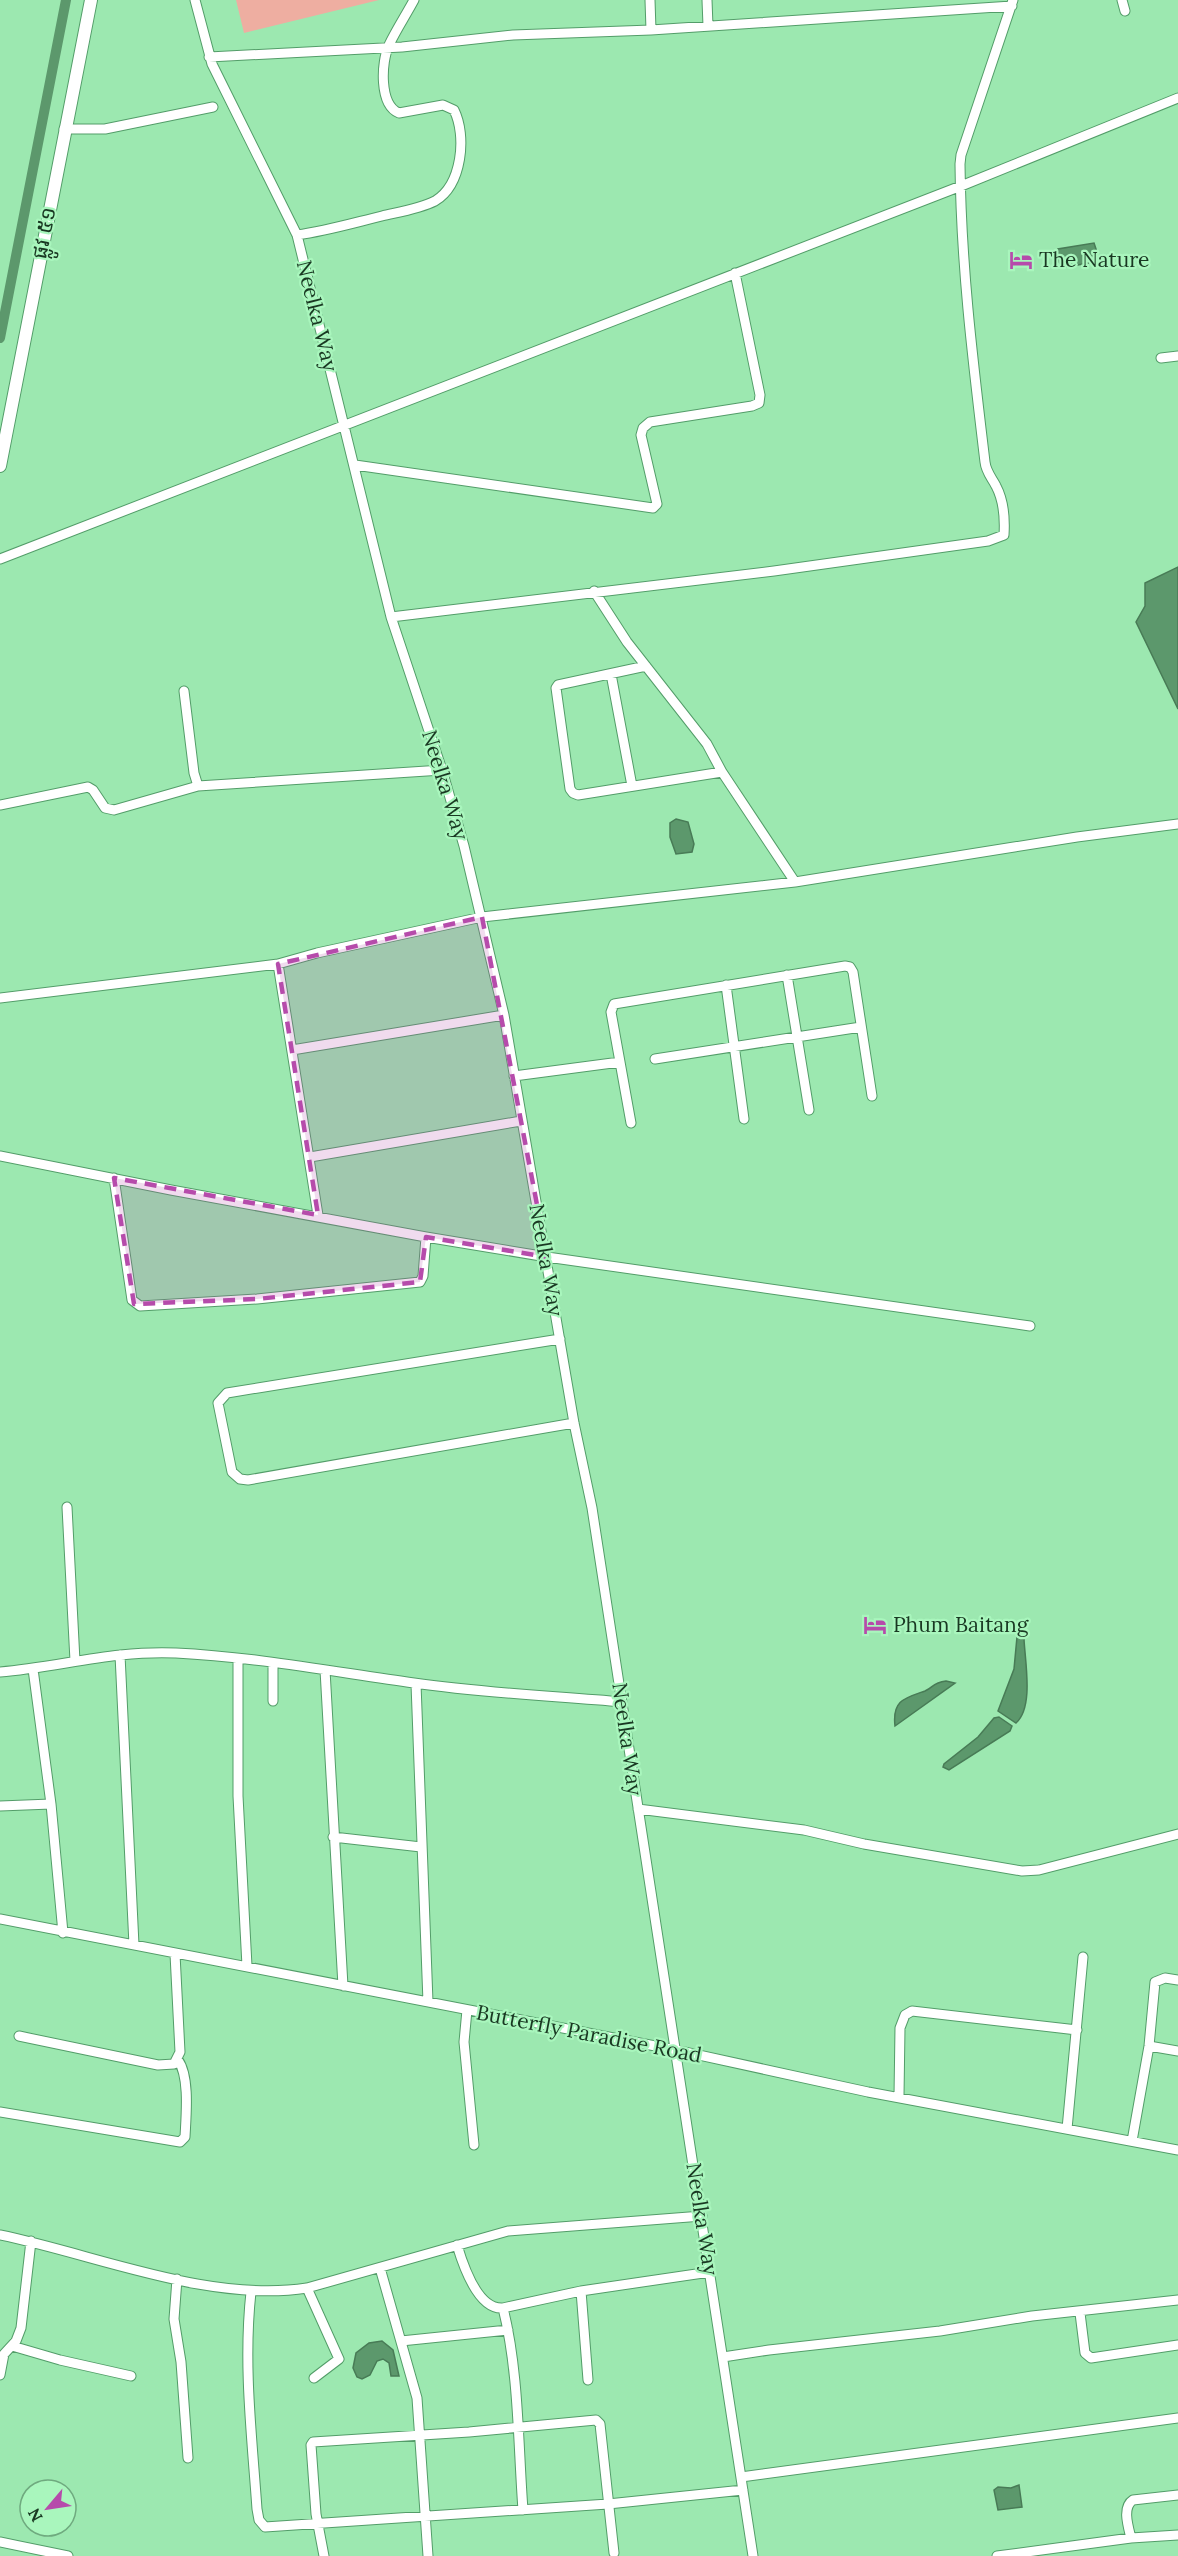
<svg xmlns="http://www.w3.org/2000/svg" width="1178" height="2556" viewBox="0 0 1178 2556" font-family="Lora,'Noto Sans Khmer',serif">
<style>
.green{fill:#eeaea1}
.water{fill:#5c986c;stroke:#487b56;stroke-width:1.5}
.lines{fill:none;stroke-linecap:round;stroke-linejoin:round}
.canal{stroke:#5c986c;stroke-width:10}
.street-casing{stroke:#539d69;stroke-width:11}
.secondary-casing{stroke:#539d69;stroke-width:14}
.street{stroke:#fff;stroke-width:9}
.secondary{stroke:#fff;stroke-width:12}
.marked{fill:#b64bab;fill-opacity:0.2;stroke:#b64bab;stroke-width:4.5;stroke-dasharray:12 8;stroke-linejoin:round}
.labels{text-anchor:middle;stroke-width:4.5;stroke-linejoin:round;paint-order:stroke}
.street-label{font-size:21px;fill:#193822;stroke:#a9f6bd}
.poi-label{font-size:21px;fill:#193822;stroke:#a9f6bd;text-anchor:start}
</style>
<rect width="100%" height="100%" fill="#9ce8b0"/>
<path class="green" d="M236,0H379L244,33Z"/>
<path class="water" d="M1094,243L1097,252L1093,262L1063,268L1059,262L1058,249Z
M1178,567V709L1136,622L1145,606V583Z
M676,819L688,822L694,844L692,852L676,854L670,837V823Z
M1017,1637L1024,1639C1025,1662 1034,1707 1016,1723L998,1711L1014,1669Z
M946,1681L955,1683L895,1726C892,1700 905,1698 925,1691C934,1687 932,1683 946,1681Z
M999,1717L1012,1726L1010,1731L949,1770L943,1767L944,1764L978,1737L994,1718Z
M382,2341L393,2350L399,2376H391L389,2363L383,2359L377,2361L370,2375L362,2379L357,2377L353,2368L356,2353L369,2343Z
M1019,2485L1022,2507L998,2510L994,2490L998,2487L1011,2488Z"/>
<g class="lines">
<path class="canal" d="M0,338L66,0"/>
<g class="street-casing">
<path id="street" d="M195,0L212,64L297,235L391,617L442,770L464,846L504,1015L574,1423L592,1508L753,2556
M650,0L651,30
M707,0L708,26
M1122,0L1125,11
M209,57L402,47L513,35L651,30L1012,6
M64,129H105L213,107
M297,235C326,231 353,223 382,216C399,212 419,209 435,201C462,185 467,136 454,110L443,105L399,113C379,105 381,62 389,45C396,30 406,15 414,0
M1161,358L1178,356
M355,465L653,508L657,504L641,435L643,428L650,422L752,406L759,403L760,395L735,273
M0,559L961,186L1178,98
M594,591L627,642L707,744L722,772L795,882
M391,617L774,571L988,541L1004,535C1005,519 1004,501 996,486C992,478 986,472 985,462C973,362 961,265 960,164L961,155L1013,0
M646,666L558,685L556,688L570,789L573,793L578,795L722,772
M611,674L632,786
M184,691L194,773L198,786
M0,805L88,787L93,790L105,808L114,810L198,786L442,770
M278,964L318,1215
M787,975L809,1110
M726,985L744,1119
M0,998L278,964L317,953L482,917L795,882L1077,837L1178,824
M292,1050L504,1015
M655,1059L861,1027
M514,1076L620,1062
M631,1123L611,1012L614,1004L845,966L850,967L853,972L872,1096
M0,1156L171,1190L426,1237L547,1257L1030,1326
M310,1157L521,1121
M114,1178L132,1300L140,1306L257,1299L420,1282L423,1276L426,1237
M560,1339L227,1393L218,1403L232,1472L240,1479L248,1480L574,1423
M67,1507L75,1661
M120,1655L134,1945
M238,1659V1796L247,1966
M273,1663V1701
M33,1669L51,1804L63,1933
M325,1670L343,1986
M0,1672C59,1667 116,1650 176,1653C256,1657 335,1672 414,1683C483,1693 553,1696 622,1702
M416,1684L428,2002
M0,1806L51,1804
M638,1809L804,1830L864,1844L1022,1871L1039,1870L1178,1834
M333,1837L421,1847
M0,1919L676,2050L868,2092L1178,2150
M467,2010L464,2042L474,2145
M19,2036L158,2065L174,2064L180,2052L175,1954
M1149,2046L1178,2051
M899,2096L900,2028L905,2015L912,2011L1077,2030
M0,2112L180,2142L185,2137C186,2116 190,2077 178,2060
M1067,2129L1083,1957
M1132,2141L1149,2046L1155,1982L1165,1978L1178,1980
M0,2235C97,2255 209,2303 307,2288L508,2231L702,2216
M457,2245C463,2265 478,2310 503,2308
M380,2268L417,2398L428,2556
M177,2279L174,2319L181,2362L188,2458
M307,2288L339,2359L314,2378
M581,2291L588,2380
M251,2292C243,2364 252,2437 257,2509L259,2520L265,2527L608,2504L743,2490
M1080,2313L1085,2353L1091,2358L1178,2345
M401,2341L508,2330
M12,2346L60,2360L131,2376
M723,2357L769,2350L940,2331L1032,2316L1178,2300
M0,2375L4,2354L16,2341L21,2328L31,2241
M741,2477L1178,2418
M523,2510C518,2444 519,2372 503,2308L581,2291L710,2272
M1131,2538L1178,2535
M0,2542L68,2556
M324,2556L316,2514L311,2445L313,2442L469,2432L596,2420L600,2424L614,2553
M997,2556L1131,2538C1128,2526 1122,2507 1133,2500L1178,2495"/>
</g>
<g class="secondary-casing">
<path id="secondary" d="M0,466L91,0"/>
</g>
<use href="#street" class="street"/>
<use href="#secondary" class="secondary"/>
</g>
<path class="marked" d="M482,917L547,1257L426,1237L420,1282L257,1299L134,1304L114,1178L318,1215L278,964Z"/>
<defs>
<g id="hotel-bare" transform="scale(1.8)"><path d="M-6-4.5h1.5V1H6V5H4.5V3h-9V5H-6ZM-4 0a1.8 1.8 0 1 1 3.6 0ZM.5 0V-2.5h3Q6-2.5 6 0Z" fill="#b64bab" stroke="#a9f6bd" stroke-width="2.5" paint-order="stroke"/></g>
</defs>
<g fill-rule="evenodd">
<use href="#hotel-bare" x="1021" y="260"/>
<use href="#hotel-bare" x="875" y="1625"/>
</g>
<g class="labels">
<g class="street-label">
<text transform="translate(44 233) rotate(-79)" y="7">ផ្លូវ ៥១</text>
<text transform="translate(317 316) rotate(76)" y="7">Neelka Way</text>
<text transform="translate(445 785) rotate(73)" y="7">Neelka Way</text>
<text transform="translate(546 1260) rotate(80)" y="7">Neelka Way</text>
<text transform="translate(627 1739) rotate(82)" y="7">Neelka Way</text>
<text transform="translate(589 2034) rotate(11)" y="7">Butterfly Paradise Road</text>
<text transform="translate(702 2219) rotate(81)" y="7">Neelka Way</text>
</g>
<g class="poi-label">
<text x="1039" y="267">The Nature</text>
<text x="893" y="1632">Phum Baitang</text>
</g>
</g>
<g transform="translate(48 2508) rotate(241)"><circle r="28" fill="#a9f6bd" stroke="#6faa7f" stroke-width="1.5"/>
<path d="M0-4.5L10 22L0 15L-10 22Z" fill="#b64bab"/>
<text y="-9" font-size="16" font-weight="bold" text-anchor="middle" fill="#193822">N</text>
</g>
</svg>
